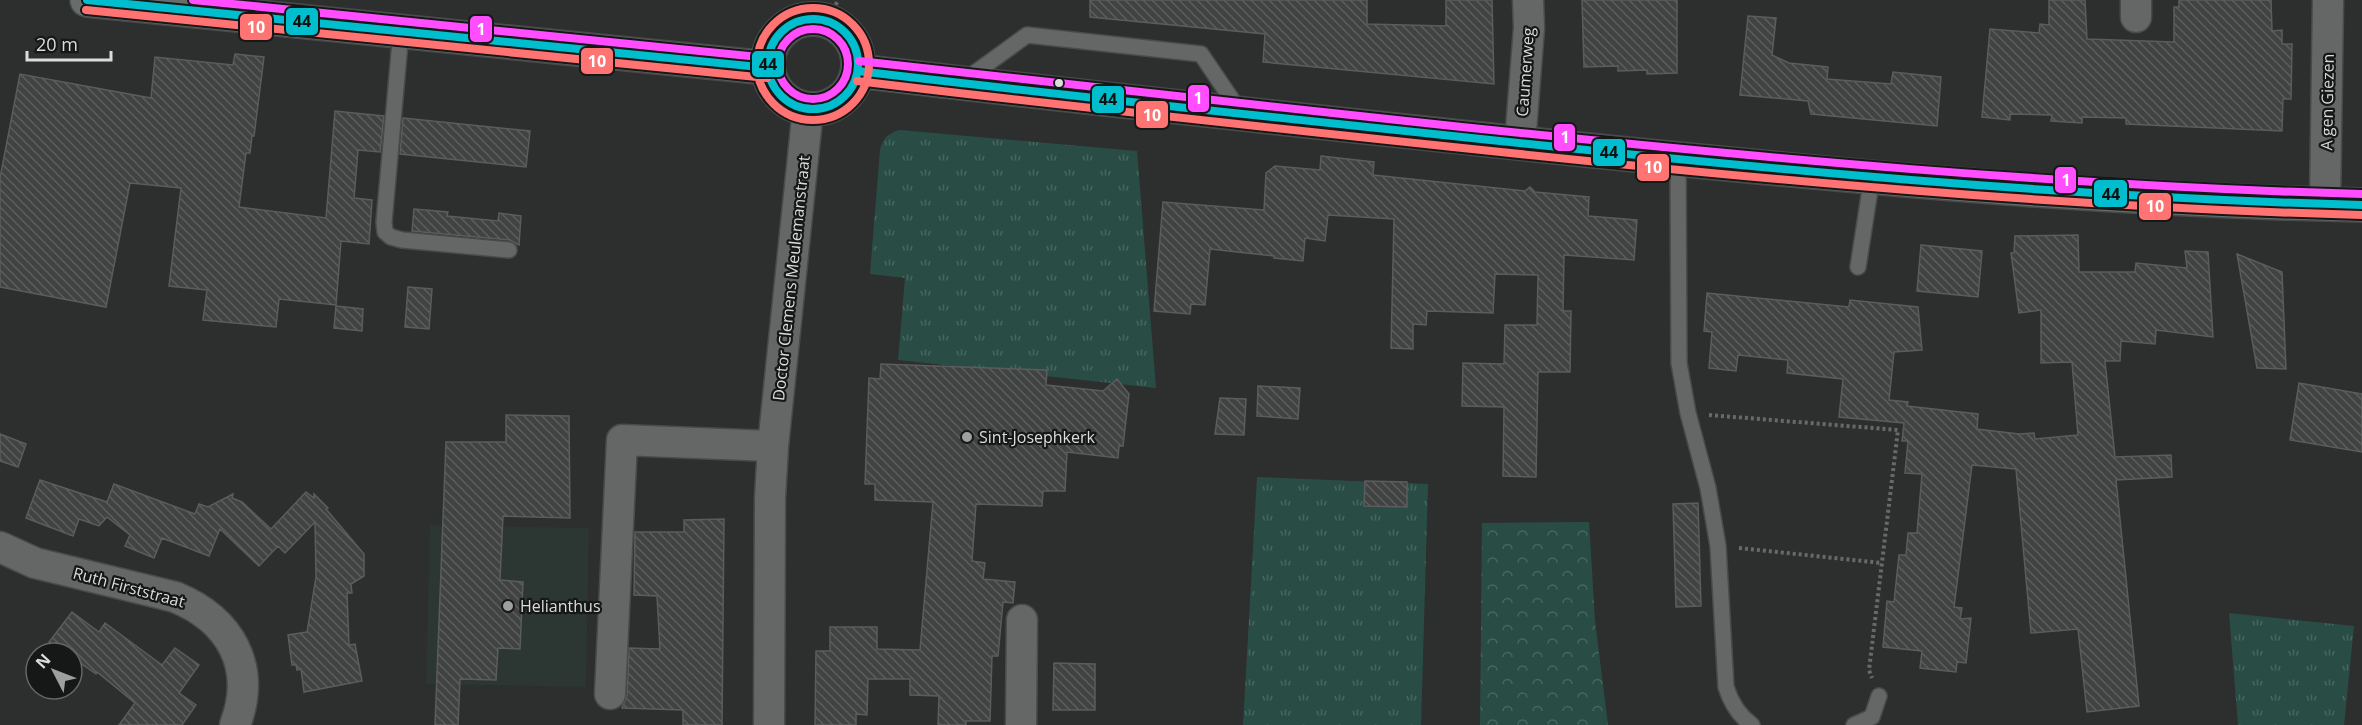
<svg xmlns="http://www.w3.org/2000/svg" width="2362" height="725" viewBox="0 0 2362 725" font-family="'Open Sans',sans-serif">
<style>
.built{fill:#2c3633}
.grass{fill:url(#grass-tufts)}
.forest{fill:url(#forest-crowns)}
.building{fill:url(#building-back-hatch);stroke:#5b5c5c;stroke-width:1.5}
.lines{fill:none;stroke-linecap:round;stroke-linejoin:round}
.lane-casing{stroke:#494a4a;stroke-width:18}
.street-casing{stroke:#494a4a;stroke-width:33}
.secondary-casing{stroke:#494a4a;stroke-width:36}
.path{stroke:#686a6a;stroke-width:4;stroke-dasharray:3 3;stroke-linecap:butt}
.lane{stroke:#656766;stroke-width:15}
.street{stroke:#656766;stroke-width:30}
.secondary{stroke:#686d6c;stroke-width:33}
.bus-1-casing{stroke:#161717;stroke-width:12}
.bus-2-casing{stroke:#161717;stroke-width:12}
.bus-3-casing{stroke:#161717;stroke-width:12}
.bus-1{stroke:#00becd;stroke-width:8}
.bus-2{stroke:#ff7373;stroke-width:8}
.bus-3{stroke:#ff4dff;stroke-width:8}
.bus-dot{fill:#dbdddc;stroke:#161717;stroke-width:2}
.poi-dot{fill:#9ea09f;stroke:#161717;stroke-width:2}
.labels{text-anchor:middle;stroke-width:4.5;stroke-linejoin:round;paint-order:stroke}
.street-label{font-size:16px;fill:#dbdddc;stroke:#161717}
.poi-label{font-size:16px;fill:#dbdddc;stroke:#161717;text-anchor:start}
.line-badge{stroke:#161717;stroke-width:2}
.badge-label{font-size:16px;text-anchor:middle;font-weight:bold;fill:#fff}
.pale-badge-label{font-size:16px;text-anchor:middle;font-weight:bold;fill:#111}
</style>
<defs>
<pattern id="grass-tufts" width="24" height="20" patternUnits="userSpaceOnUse" patternTransform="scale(1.5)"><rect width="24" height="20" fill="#294d45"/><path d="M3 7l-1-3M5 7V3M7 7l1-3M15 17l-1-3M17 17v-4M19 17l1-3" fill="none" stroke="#47665f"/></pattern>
<pattern id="forest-crowns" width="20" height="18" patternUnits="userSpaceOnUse" patternTransform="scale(1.5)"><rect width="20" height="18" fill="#294d45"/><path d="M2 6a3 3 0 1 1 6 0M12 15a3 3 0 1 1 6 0" fill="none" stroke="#47665f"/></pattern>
<pattern id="building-back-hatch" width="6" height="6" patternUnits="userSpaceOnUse" patternTransform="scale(1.5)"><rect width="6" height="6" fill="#414242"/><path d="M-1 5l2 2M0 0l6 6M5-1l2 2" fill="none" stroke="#5c5d5d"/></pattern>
</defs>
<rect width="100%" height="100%" fill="#2d2e2e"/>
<path class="built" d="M430,525L589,528L586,687L426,684Z"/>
<path class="grass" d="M899,130L1137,151L1156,388L898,360L905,278L870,274L880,150C883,138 887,134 899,130Z
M1257,477L1428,484L1421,725H1243Z
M2229,613L2354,626L2344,725H2238Z"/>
<path class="forest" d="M1589,522L1595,621L1608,725H1480L1482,523Z"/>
<path class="building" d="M1090,0H1367V24L1446,26V0H1492L1494,84L1263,62L1265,34L1090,17Z
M1582,0H1677V73L1647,74V70L1618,71V66L1584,67Z
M2049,0H2085L2087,39L2174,42V7H2179V0H2271L2272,31L2282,30V44H2292L2291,99H2283L2282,131L2126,124V118L2082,117V123L2051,121L2052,115L2010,114V120L1982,117L1990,29L2039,33L2040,24L2049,25Z
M1748,16L1776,18L1772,55L1789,63L1828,67L1827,79L1891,84L1893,72L1941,77L1937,126L1811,114L1808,101L1740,95Z
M235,54L264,57L254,136H252L250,153H246L239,207L326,218L335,111L384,116L380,152L358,150L354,198L372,200L369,244L341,241L336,305L279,299L276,327L203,320L207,290L169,286L181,188L130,183L106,307L0,287V178L20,74L151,98L155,57L233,65Z
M403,118L530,131L526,167L400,154Z
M1321,156L1374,162L1373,175L1525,191L1530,187L1535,192L1589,197L1588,216L1637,220L1634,260L1564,255L1563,311H1571L1570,372H1538L1536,477L1503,476L1504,407L1462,406L1463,363L1504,364L1505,325H1537L1538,275L1495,274L1493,313L1427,311L1426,325L1413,324V349L1391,348L1394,219L1328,215L1325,241L1305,238L1303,261L1274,258V256L1210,249L1205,305L1191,304L1190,314L1154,311L1163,202L1264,210L1266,173L1275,166L1320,170Z
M414,209L448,212L447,216L498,221L499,213L521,216L519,245L510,240L412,231Z
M2078,235L2079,272H2135L2136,263L2187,268L2185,251L2208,252L2213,337L2156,330L2155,344L2121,341L2120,361H2105L2115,457L2171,455L2172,477L2116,480L2139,706L2087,712L2078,629L2031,633L2016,469L1972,465L1954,607L1962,608L1960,619L1971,618L1966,663L1957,662L1956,672L1920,668L1922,651L1883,647L1887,601L1894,602L1899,555H1906L1908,533H1917L1922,474L1905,473L1908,441H1902L1904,423L1839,417L1843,379L1787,373L1788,360L1738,355L1736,371L1709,368L1712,332L1704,331L1707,293L1849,307L1850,300L1918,307L1922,350L1894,352L1889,400L1908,402L1907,406L1978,414L1977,429L2019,434L2034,433L2035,439L2078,435L2072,362L2041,363V310L2019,313L2011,253H2014L2015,236Z
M1921,245L1982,251L1978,297L1917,291Z
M2237,254L2282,272L2286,369L2257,368Z
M408,287L432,289L429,329L405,327Z
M336,306L363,309L362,331L334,328Z
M881,364L1047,370L1046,385L1103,391L1117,379L1129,394L1123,446H1119L1118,458L1067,452L1065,491H1043L1042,506L976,504L972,561L985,563L983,579L1015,582L1013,603L1003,602L998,656H992L990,721H966V725H938L939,696L910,695V679H868L867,715L856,714V725H815L816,651H830V627H877V649L920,650L933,502L875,500V484H865L869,378L880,379Z
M2299,383L2362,394V452L2290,440Z
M1258,386L1300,388L1298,419L1257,416Z
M1220,398L1246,399L1244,435L1215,434Z
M506,415L569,416L570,518L503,516L500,580L523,582L520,649L498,648L496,680L460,679L458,725H435L446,442H506Z
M0,434L26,444L18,467L0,461Z
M40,480L107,502L114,484L195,514L199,504L208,507L233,494L232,498L242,502L271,529L306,492L314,498V494L328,508L326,509L364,554V576L351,584L352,593H347L349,645L355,644L362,681L304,692L301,669L297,670L296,665H292L288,635L307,632L316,577L315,522L285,553L278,546L259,566L220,529L209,556L162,538L154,558L125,546L130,535L107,517L99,526L79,519L73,536L26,518Z
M1365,481L1407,482V507L1364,506Z
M1698,503L1701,606L1676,607L1673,504Z
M724,519L722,725H683V710L622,708L627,695L629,648L660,649L657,596L634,595L635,532H684V520Z
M72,612L99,632L105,623L162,665L175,648L199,665L179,693L196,705L182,725H119L135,703L97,672L96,674L72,657V653H64L49,642Z
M1054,663L1095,664V710H1053Z"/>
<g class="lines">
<g class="lane-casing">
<path id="lane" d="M401,31L384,222L385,232L391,237L402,240L509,250
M965,80L1027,35L1201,54L1241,113
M1678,159L1679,363L1688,413L1708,488L1718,546L1726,687C1731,703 1738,715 1752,725
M1858,267L1872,177
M1854,725L1872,717L1879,696"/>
</g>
<g class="street-casing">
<path id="street" d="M2136,17V0
M1520,143L1529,28L1528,0
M2325,204L2328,0
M0,547L35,563L175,597C231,620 257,667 235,725
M610,694L622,440L773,446
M769,725L770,498L773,446L808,109
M1021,725L1022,620"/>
</g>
<g class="secondary-casing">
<path id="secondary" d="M87,0L768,68
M768 64a45 45 0 1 1 90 0a45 45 0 1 1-90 0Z
M858,71C1084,98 1310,121 1537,145C1811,173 2086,200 2362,205"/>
</g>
<path class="path" d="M828,21L838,0
M1709,415L1898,430L1869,670L1872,678
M1739,548L1882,563"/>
<use href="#lane" class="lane"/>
<use href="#street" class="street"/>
<use href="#secondary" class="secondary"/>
<g class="bus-1-casing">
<path id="bus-1" d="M87,0L768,68
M768 64a45 45 0 1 1 90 0a45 45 0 1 1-90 0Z
M858,71C1059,95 1260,116 1462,137C1761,169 2061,197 2362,205"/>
</g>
<g class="bus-2-casing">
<path id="bus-2" d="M757 64a56 56 0 1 1 112 0a56 56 0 1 1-112 0Z
M86,10L767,78
M857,81C1055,105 1254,126 1453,147C1756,179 2058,207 2362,215"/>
</g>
<g class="bus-3-casing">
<path id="bus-3" d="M193,0L769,58
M778 64a35 35 0 1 1 70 0a35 35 0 1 1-70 0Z
M859,61C1060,84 1261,105 1462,127C1762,158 2061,186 2362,194"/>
</g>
<use href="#bus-1" class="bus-1"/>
<use href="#bus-2" class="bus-2"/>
<use href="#bus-3" class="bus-3"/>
</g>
<circle class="bus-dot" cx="1059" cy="83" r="5"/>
<g class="poi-dot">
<circle cx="967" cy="437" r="6"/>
<circle cx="508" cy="606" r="6"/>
</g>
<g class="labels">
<g class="street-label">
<text transform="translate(1525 72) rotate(-86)" y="6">Caumerweg</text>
<text transform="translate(2327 102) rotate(-89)" y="6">A gen Giezen</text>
<text transform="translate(791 278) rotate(-84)" y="6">Doctor Clemens Meulemanstraat</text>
<text transform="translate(129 587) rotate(15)" y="6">Ruth Firststraat</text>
</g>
<g class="poi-label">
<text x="979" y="443">Sint-Josephkerk</text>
<text x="520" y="612">Helianthus</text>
</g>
</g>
<g class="line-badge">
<rect x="285" y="7" width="34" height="29" rx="6" fill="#00becd"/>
<rect x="239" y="13" width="34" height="28" rx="6" fill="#ff7373"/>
<rect x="469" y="15" width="24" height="28" rx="6" fill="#ff4dff"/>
<rect x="580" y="47" width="34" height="28" rx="6" fill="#ff7373"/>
<rect x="751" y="50" width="34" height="28" rx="6" fill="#00becd"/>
<rect x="1187" y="84" width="23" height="29" rx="6" fill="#ff4dff"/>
<rect x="1091" y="85" width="34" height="29" rx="6" fill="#00becd"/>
<rect x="1135" y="100" width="34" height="29" rx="6" fill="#ff7373"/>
<rect x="1553" y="123" width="23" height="29" rx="6" fill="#ff4dff"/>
<rect x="1592" y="138" width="34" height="29" rx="6" fill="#00becd"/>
<rect x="1636" y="153" width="34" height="29" rx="6" fill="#ff7373"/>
<rect x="2054" y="166" width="23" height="28" rx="6" fill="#ff4dff"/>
<rect x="2093" y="179" width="35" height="29" rx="6" fill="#00becd"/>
<rect x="2138" y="192" width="34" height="29" rx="6" fill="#ff7373"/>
</g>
<g class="badge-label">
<text x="256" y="33">10</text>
<text x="481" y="35">1</text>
<text x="597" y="67">10</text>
<text x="1198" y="104">1</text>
<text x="1152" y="121">10</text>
<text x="1565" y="143">1</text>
<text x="1653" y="173">10</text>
<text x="2066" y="186">1</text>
<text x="2155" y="212">10</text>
</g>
<g class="pale-badge-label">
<text x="302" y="27">44</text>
<text x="768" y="70">44</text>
<text x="1108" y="105">44</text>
<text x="1609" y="158">44</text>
<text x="2111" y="200">44</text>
</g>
<g transform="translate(54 671) rotate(312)"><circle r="28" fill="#161717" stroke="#656666" stroke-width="1.5"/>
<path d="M0-4.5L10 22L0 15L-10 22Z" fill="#9ea09f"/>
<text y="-9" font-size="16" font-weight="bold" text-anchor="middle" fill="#dbdddc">N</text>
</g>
<path d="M27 51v9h84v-9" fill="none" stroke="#dbdddc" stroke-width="3"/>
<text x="36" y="51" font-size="18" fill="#dbdddc" stroke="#161717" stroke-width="4.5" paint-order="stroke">20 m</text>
</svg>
